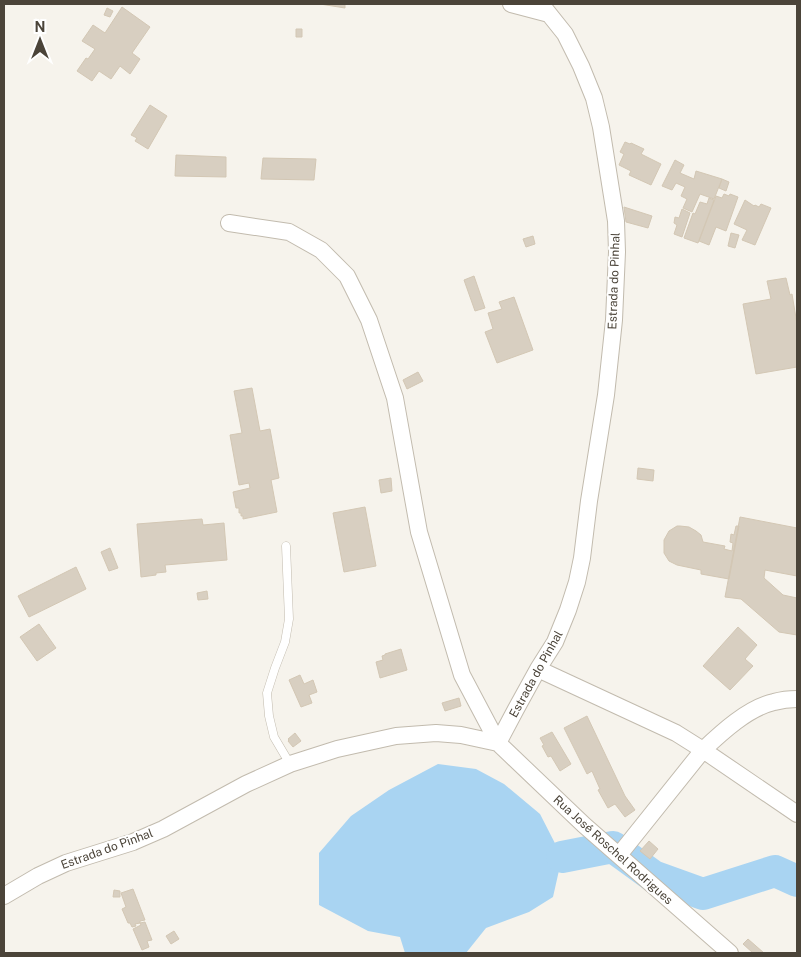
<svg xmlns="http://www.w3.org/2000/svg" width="801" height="957" viewBox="0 0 801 957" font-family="'Public Sans',sans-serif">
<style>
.water{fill:#a9d4f2}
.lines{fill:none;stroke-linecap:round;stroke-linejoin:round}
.river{stroke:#a9d4f2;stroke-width:32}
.building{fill:#d8cfc1;stroke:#d3c7b4}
.service-casing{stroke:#c2bbae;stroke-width:9}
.minor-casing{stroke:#c2bbae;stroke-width:18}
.service{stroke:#fff;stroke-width:8}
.minor{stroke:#fff;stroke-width:16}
.labels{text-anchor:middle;stroke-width:4;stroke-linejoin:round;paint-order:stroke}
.street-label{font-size:12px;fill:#4b4439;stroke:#fff}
</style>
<rect width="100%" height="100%" fill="#f6f3ec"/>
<path class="water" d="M438,764L476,769L504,784L540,814L562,857L553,897L529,912L486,928L466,953H405L400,937L368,931L319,905V853L351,816L389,790Z"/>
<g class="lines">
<path class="river" d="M562,857L613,847L653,876L703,894L775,871L797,881"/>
</g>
<path class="building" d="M320,4H345V8Z
M122,7L150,27L132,53L140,59L130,74L120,66L111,79L99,71L92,81L77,71L86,58L88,59L95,49L82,41L93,25L105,33Z
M107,8L113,11L110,17L104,15Z
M296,29H302V37H296Z
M150,105L167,116L148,149L135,141L137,138L131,135Z
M625,142L630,144L631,143L644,149L641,154L661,164L651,185L629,175L631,171L619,165L624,154L620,152Z
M176,155L226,157V177L175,176Z
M263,158L316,159L314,180L261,179Z
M675,160L684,165L680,173L694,179L696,171L722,179L714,199L700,194L692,212L683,208L687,199L681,196L685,187L676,183L672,190L662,186Z
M722,179L729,182L726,191L719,188Z
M724,194L729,196L730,194L738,197L726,231L716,227L709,245L699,241L716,196L722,198Z
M709,198L714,200L698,243L684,238L693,213L695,214L700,202L707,204Z
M745,200L754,206L755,205L759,207L761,204L771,208L755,245L742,240L747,230L734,224Z
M624,207L652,216L648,228L626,222Z
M682,209L690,213L682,237L674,234L677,225L674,223L675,217L679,218Z
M731,233L739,235L735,248L728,246Z
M533,236L535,244L526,247L523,239Z
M474,276L485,308L475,311L464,280Z
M786,278L790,295L792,294L797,324V367L756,374L743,304L771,299L767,281Z
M514,297L533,350L497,363L485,332L493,329L488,313L502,309L499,302Z
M418,372L423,381L407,389L403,380Z
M252,388L260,431L270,429L279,478L271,480L277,512L243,519V516H241V513H239V508H236L233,492L250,488L249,483L239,485L230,435L242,433L234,391Z
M638,468L654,470L653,481L637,479Z
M391,478L392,491L381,493L379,480Z
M365,507L376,566L344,572L333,513Z
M740,517L797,528V576L765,570L764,578L783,595L797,598V635L779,632L741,599L725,597Z
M202,519L203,525L224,523L227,560L165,565L166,572L156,573V575L141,577L137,524Z
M677,526H680L689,527L696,531L701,535L703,542L725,546L724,549L732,551L733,543L730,542L731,534L734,535L736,526H739L729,579L701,574V570L677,565L669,561L664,553V540L669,531Z
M110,548L118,568L109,571L101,552Z
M76,567L86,589L29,617L18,596Z
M207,591L208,599L198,600L197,593Z
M39,624L56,648L37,661L20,637Z
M738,627L757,645L745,659L753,666L730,690L703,666Z
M401,649L407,670L380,678L376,662L383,660L382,656L385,655V654Z
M300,675L304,684L313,680L317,692L309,695L312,703L301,707L289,680Z
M459,698L461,706L445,711L442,703Z
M587,716L625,796L635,810L625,817L615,804L608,808L598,790L600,789L592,771L587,774L564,728Z
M552,732L571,764L560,771L551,756L548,757L542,746L544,745L540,738Z
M295,733L301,741L293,747L288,741L289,740L288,739Z
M649,841L658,849L650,859L640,851Z
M133,889L145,920L140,921V923L135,924L136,926L132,927L130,923H128L122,909L126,907L121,893Z
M114,890L120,891V897H113Z
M145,922L152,940L147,941L149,947L142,950L133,929L141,925L140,923Z
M174,931L179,939L171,944L166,936Z
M748,939L764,953H753L743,944Z"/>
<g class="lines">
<g class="service-casing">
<path id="service" d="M286,546L289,619L285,642L275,668L267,693L269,716L274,737L290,764"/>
</g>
<g class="minor-casing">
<path id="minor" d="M511,4L549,14
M229,223L289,232L321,250L347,276L369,320L395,398L419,532L462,675L498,743L584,825L730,953
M538,669L676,733L703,750C722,732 748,708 774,702C781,700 790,699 797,699
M498,743L516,709L538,669L555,642L568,610L577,582L582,558L589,501L606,395L614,320L617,252L616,221L601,127L594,98L581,66L565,34L541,4
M619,855L703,750L797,814
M4,896L38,876L66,863L133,842L163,829L246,784L290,764L337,749L396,736L436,733L461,735L498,743"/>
</g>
<use href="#service" class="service"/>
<use href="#minor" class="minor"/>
</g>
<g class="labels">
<g class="street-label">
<text transform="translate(614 281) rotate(-88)" y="4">Estrada do Pinhal</text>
<text transform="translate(536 674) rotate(-61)" y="4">Estrada do Pinhal</text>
<text transform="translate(107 849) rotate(-20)" y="4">Estrada do Pinhal</text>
<text transform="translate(613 850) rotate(42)" y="4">Rua José Roschel Rodrigues</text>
</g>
</g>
<rect width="801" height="957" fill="none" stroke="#4b4439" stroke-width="10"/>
<g transform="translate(40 40)" stroke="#ffffff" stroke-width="4" paint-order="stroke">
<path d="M0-4L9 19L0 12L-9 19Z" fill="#4b4439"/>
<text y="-8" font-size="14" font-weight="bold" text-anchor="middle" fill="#4b4439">N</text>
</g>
</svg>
